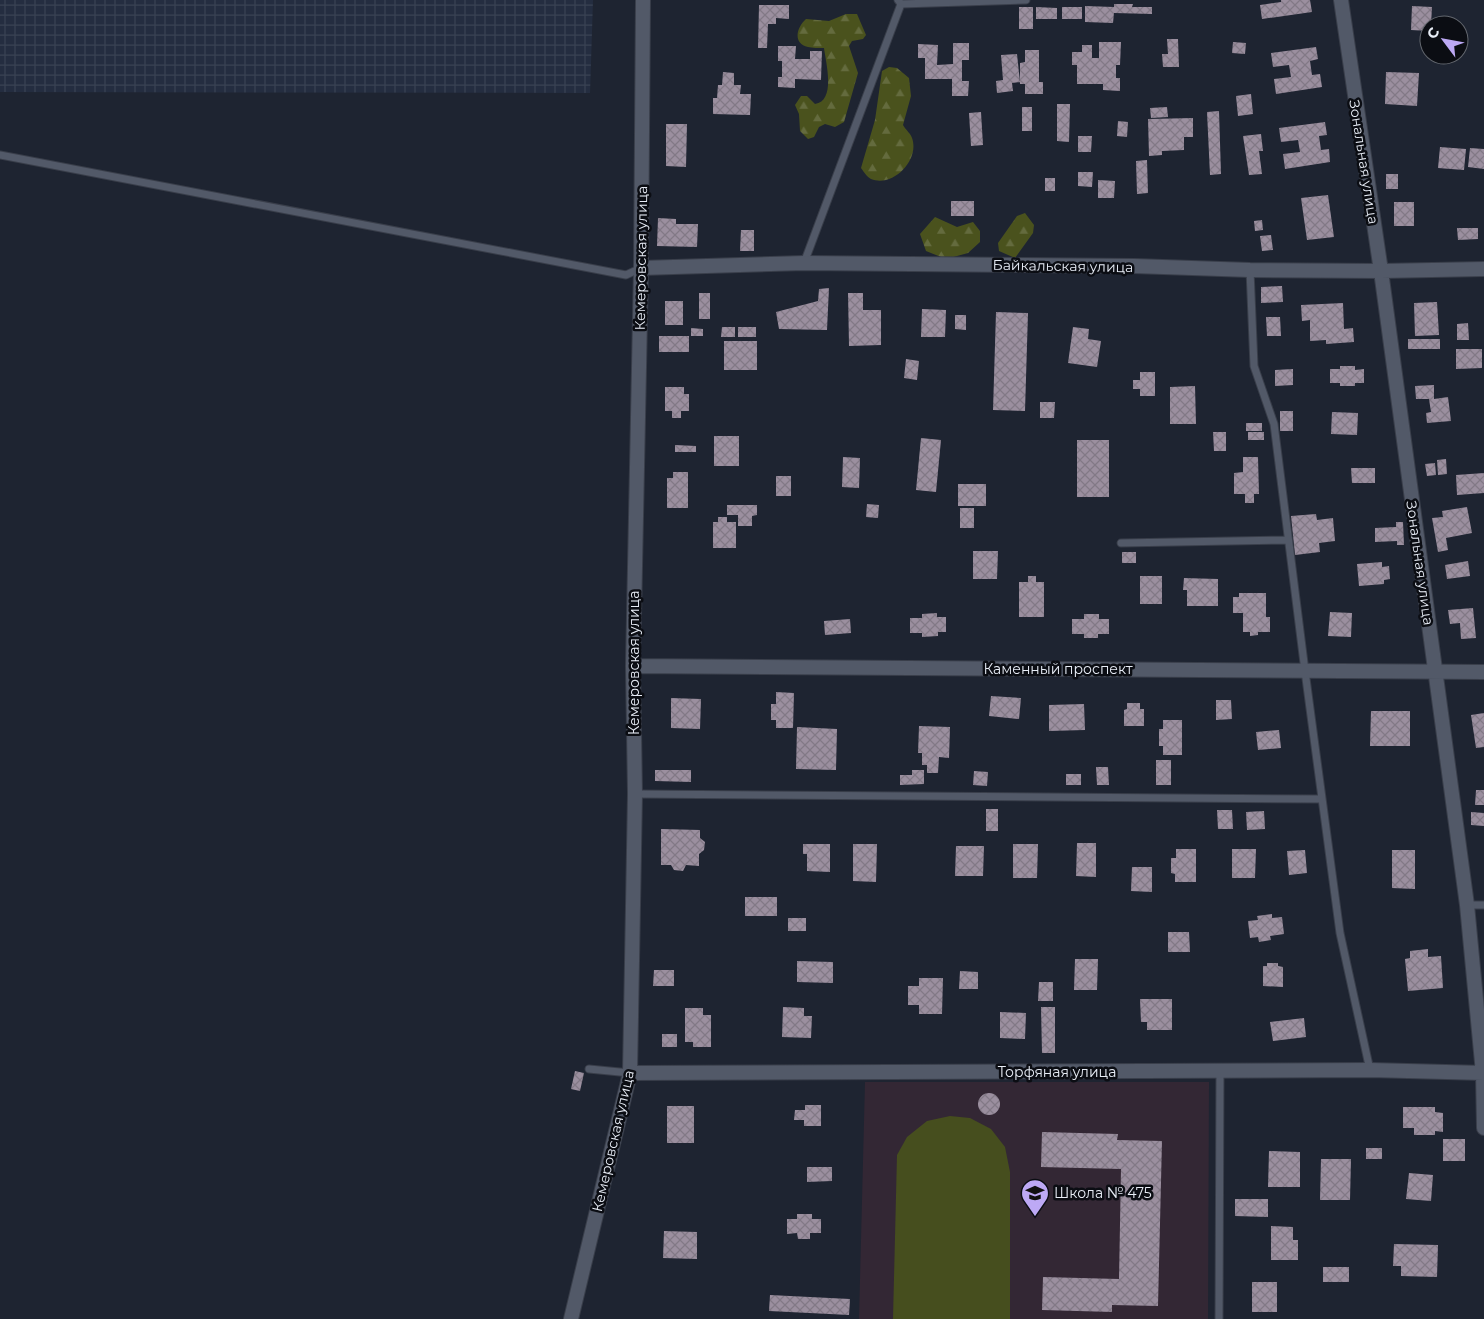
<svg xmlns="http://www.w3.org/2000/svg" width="1484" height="1319" viewBox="0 0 1484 1319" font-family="Montserrat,sans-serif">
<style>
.industrial{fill:url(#industrial-grid)}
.education{fill:#332734}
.forest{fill:url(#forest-firs)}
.park{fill:#464e1e}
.building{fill:url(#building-cross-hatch)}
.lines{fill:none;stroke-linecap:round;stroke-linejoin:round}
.service-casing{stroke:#393e4a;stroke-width:9}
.minor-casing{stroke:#393e4a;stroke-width:16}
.service{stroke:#525968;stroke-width:7}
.minor{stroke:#525968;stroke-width:14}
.labels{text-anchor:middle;stroke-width:5;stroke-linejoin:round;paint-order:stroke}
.street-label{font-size:14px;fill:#e8edf6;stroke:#0b0d13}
.poi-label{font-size:14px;fill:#e8edf6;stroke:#0b0d13;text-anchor:start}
</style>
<defs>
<pattern id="industrial-grid" width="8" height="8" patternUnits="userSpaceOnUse" patternTransform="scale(1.25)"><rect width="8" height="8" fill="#242d40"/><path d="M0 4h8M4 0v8" fill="none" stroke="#394253"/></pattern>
<pattern id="forest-firs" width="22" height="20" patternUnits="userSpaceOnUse" patternTransform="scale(1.25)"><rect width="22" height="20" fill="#4a521d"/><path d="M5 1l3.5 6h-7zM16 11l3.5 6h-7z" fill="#646b3e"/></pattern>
<pattern id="building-cross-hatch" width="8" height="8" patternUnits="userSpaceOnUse" patternTransform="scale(1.25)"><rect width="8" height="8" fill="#9b8f9f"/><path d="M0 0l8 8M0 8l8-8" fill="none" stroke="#827986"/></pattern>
</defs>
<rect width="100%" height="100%" fill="#1e2431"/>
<path class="industrial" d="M0,0H593L590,93L0,92Z"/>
<path class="education" d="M865,1082H1209L1208,1319H859Z"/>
<path class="forest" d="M846,14H857L866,35L863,39L852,41L849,46L858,73L844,122L835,127L825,124L819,127L814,137L808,139L800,131L799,114L795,105L801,96H807L815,104C836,101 826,63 824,48C819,48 812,48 808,47C792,43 797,27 806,19L829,21Z
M889,67L897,68L909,78L911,96L903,125C905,129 911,134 912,138C920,160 893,188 871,179C867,177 864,172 861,168L875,120L882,71Z
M1025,213L1034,225L1033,233L1015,258L999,251L998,243L1017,216Z
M935,217L957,227L973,222L980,231V242L968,253L946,259L926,251L920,234Z"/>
<path class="park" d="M950,1116L970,1118L991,1129L1005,1147L1010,1172V1319H893L897,1155L907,1137L927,1121Z"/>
<path class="building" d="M1281,0H1310L1312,12L1262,19L1260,5L1281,2Z
M1114,4H1133L1132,7H1152V14L1114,13L1113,23L1085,22V6L1114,7Z
M759,5H789V19L776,18V24H768L767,48H758Z
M1412,6L1432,7L1431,25H1429V31L1411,30Z
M1019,7H1033V29H1019Z
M1036,7L1057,8V19H1036Z
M1062,7H1082V19H1062Z
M1167,39H1178L1179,67H1163L1162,54H1168Z
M1099,42H1121L1120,65H1116V78H1120V91L1103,90V84H1077V65H1072V52H1082V45H1092V58H1099Z
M1233,42L1246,43L1245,54L1232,53Z
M953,43H969V60H962V81H969L968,96H952V79H925V58H918V44L938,45L937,65L953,64Z
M778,46H796L795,59H810V51H822L821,80L795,79V88L778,87V77H782V61H778Z
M1316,47L1318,59L1310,61L1312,75L1320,74L1322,87L1276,94L1274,79L1291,77L1289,65L1273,67L1271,53Z
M1025,50H1039V82H1043V94H1025V84H1020V63L1025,62Z
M1017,54L1020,82L1012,83L1013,91L997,93L996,81L1003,80L1001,55Z
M723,72L734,73V85H741L740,94H751L750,115L713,114V98H717L718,85H722Z
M1386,72L1419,73L1417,106L1385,104Z
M1251,94L1253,114L1238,116L1236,96Z
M1057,104H1070L1069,142L1057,141Z
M1022,107H1032V131H1022Z
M1167,107L1168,117L1151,118L1150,108Z
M1219,111L1221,174L1210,175L1207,112Z
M981,112L983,145L971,146L969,113Z
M1193,118V137H1184V150L1162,151V155L1149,156L1148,119Z
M1118,121L1128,122L1127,137L1117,136Z
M1325,122L1327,135L1319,136L1321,150L1329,149L1330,162L1285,169L1283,154L1300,152L1298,140L1281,142L1279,128Z
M666,124H687L686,167L666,166Z
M1261,134L1263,151H1259L1262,174L1249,175L1243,136Z
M1078,136H1092L1091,152H1078Z
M1440,147L1466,149L1464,170L1438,168Z
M1470,148L1484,149V169L1468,167Z
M1147,160L1148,193L1137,194L1136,161Z
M1078,172H1093L1092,187L1078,186Z
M1386,174H1398V189H1386Z
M1045,178H1055V191H1045Z
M1098,180L1115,181L1114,198H1098Z
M1328,195L1334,237L1307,240L1301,198Z
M951,201H974V216H951Z
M1394,202H1414V226H1394Z
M658,218L676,219V224H698L697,247L657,246Z
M1262,220L1263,230L1255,231L1254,221Z
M1457,228H1478V239L1458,240Z
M741,230H754V251H740Z
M1271,235L1273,250L1262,251L1260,236Z
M1282,286L1283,302L1261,303V287Z
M829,288L827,330L779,329L776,312L818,301L819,289Z
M699,293H710V319H699Z
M848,293H863V310H881V345L849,346Z
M665,301H683V325H665Z
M1437,302L1439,335L1415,336L1414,303Z
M1343,303L1344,329L1353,328L1354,342L1326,344V340L1310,341V320L1302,321L1301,305Z
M922,309L946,310L945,337H921Z
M996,312L1028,313L1025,411L993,410Z
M955,315H966V330L955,329Z
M1266,317H1280L1281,336H1267Z
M1468,323L1469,340H1457V324Z
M722,327H735V337H721Z
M738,327H756V337H738Z
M1073,327L1089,329L1088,339L1101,341L1097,367L1068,363Z
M691,328L703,329V336H691Z
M659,336H689V352H659Z
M1408,339H1440V349H1408Z
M724,341H757V370H724Z
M1456,349H1482V368L1456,369Z
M906,359L919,361L917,380L904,378Z
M1340,366H1355V370L1364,369V383H1355V386H1340V383H1330V369H1340Z
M1293,369V385L1275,386V370Z
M1140,372H1155V396H1140V389H1133V380H1140Z
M1434,385V399L1448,397L1451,421L1427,423L1426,413L1431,412L1429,399H1416L1415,386Z
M1195,386L1196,424H1170V387Z
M665,387H684V394H689V411H681V418H672V411H665Z
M1040,402H1055L1054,418H1040Z
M1280,411H1293V431H1280Z
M1332,412L1358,413L1357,435L1331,434Z
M1246,423H1262V431H1246Z
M1213,432H1226V451H1214Z
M1248,432H1264V440H1248Z
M714,436H739V466H714Z
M921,438L941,440L936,492L916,490Z
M1077,440H1109V497H1077Z
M675,445L696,446V452H675Z
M843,457L860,458L859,488L842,487Z
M1243,457H1258L1259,494H1254V503H1245V494H1234V473L1243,472Z
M1446,459L1447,474L1438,475L1437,460Z
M1435,463L1436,475L1427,476L1425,464Z
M1351,468H1375V483H1352Z
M673,472H688V508H667V478H673Z
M1484,473V493L1457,495L1456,475Z
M776,476H791V496H776Z
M958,484H986V506H958Z
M867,504L879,505L878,518L866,517Z
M727,505H757V515L752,516V526H738V515H727Z
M1467,507L1472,533L1446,538L1448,550L1438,552L1432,518L1443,517L1442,511Z
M960,508H974V528H960Z
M1316,514L1317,520L1333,518L1335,541L1319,543L1320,552L1295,555L1291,516Z
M718,517H727V522H736V548H713V522H718Z
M1396,522H1403L1404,545H1397V541L1375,542V528L1396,527Z
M973,551H998L997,579H973Z
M1122,552H1136V563H1122Z
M1468,561L1470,576L1447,579L1445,565Z
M1382,562V567L1389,566L1390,579L1384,580V584L1359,586L1357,564Z
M1028,576H1036V582H1044V617H1019V582H1028Z
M1140,576H1162V604H1140Z
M1184,578L1218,579V606H1187V590H1183Z
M1239,593H1266V617H1270V632H1258V635L1250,636V632H1243V613H1233V597H1239Z
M1473,608L1476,638L1461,639L1460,623L1450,624L1448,610Z
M1330,612L1352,613L1351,637L1328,636Z
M937,613V617H946V632H938V636L922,637V633H910V618H922V614Z
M1084,614H1099V619H1109V634H1098V638H1084V634H1072V619H1084Z
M850,619L851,633L825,635L824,621Z
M776,692L794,693L793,728H776V720H771V704H776Z
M991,696L1021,698L1019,719L989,716Z
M671,698L701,699L700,729L671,728Z
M1216,700H1231L1232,719L1216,720Z
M1127,703H1140V709H1144V726H1124V710L1127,709Z
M1084,704L1085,730L1049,731V705Z
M1371,711H1410V746H1370Z
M1484,713V747L1476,748L1471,715Z
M1163,720H1182V755H1163V746H1159V729H1163Z
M919,726L950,727L949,758L939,757L938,773H927V765H922V753H918Z
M797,727L837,729L836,770L796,769Z
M1279,730L1281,748L1258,750L1256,732Z
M1156,760H1171V785H1156Z
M1096,767H1108L1109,785H1097Z
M655,770H691V782L655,781Z
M912,770H924V784L900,785V775H912Z
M974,771L988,772L987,786L973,785Z
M1066,774H1081V785H1066Z
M1476,790H1484V805H1475Z
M986,809H998V831H986Z
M1217,810H1232L1233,829H1218Z
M1264,811L1265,829L1247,830L1246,812Z
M1471,812L1484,813V826L1471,825Z
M661,829L700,830V838L705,842L704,850L699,854V866L686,865L683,871L674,870L671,865H661Z
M1077,843H1096V877L1076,876Z
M803,844H830V872L807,871V854H803Z
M853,844H877L876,882L853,881Z
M1013,844H1038L1037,878H1013Z
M956,846H984L983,876H955Z
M1176,849H1196V882H1175V874L1171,873V858H1176Z
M1232,849H1256L1255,878H1232Z
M1305,850L1307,873L1289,875L1287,851Z
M1392,850H1415V889L1392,888Z
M1132,867H1152V892L1131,891Z
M745,897H777V916H745Z
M1272,914V918L1282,917L1284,934L1270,936L1271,940L1259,942L1258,937L1250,938L1248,921L1258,920L1257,916Z
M788,918H806V931H788Z
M1168,932H1189L1190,952H1168Z
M1428,949V957L1441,956L1443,988L1408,991L1405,959L1410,958V951Z
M1075,959H1098L1097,990H1074Z
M797,961L833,962V983L797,982Z
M1267,963H1278V966L1283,967V987L1263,986V966H1267Z
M654,970H674V986H653Z
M960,971L978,972V989H959Z
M919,978H943L942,1014H919V1005H908V986H919Z
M1039,982H1053V1001H1038Z
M1140,999H1172V1030H1147V1022H1141Z
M783,1007L804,1008V1016H812L811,1038L782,1037Z
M1041,1007H1055V1053H1042Z
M685,1008H703V1015H711V1047H693V1042H685Z
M1000,1012L1026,1013L1025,1039L1000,1038Z
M1304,1018L1306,1037L1273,1041L1270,1022Z
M662,1034H677V1047H662Z
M575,1071L584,1073L580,1091L571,1089Z
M978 1104a11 11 0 1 1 22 0a11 11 0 1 1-22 0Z
M805,1105H821V1126H804V1120H794L795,1110H805Z
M667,1106H694V1143H667Z
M1403,1107H1435V1112L1443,1113V1132L1435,1131V1135H1414V1128H1403Z
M1042,1132L1118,1134L1117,1140L1162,1141L1158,1306L1112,1305V1312L1042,1310L1043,1277L1119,1279L1121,1169L1041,1167Z
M1443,1139H1465V1161H1443Z
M1366,1148H1382V1159H1366Z
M1269,1151L1300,1152V1187H1268Z
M1321,1159H1351L1350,1200H1320Z
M807,1167H832V1181L807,1182Z
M1409,1173L1433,1175L1431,1201L1406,1199Z
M1235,1199H1268V1217L1235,1216Z
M797,1214H812V1219H821V1233H810V1239H798L797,1233L787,1234V1219H797Z
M1271,1226L1293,1227V1240H1298V1260H1271Z
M664,1231L697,1232V1259L663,1258Z
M1394,1244L1438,1245L1437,1277L1401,1276V1266H1393Z
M1323,1267H1349V1282H1323Z
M1252,1282H1277V1312H1252Z
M770,1295L850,1299L849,1315L769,1311Z"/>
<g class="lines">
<g class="service-casing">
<path id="service" d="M898,0L901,4L1026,0
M0,155L626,275L641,268
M804,263L901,4
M1250,270L1254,366L1274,424L1305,671L1340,933L1370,1070
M1121,543L1288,540
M635,794L1321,799
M1467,905H1484
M589,1069L630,1073
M1219,1319L1220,1071"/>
</g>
<g class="minor-casing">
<path id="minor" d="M1341,0L1381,271L1467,905L1483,1073L1484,1128
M641,268L804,263L1134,266L1250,270L1381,271L1484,269
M633,666L1484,672
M630,1073L1370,1070L1484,1073
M571,1319L630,1073L635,794L633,666L641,268L643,0"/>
</g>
<use href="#service" class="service"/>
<use href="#minor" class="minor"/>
</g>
<defs>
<g id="school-pin" transform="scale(1.4375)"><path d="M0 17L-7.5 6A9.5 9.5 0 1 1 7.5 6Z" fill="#bda9f5" stroke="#0b0d13"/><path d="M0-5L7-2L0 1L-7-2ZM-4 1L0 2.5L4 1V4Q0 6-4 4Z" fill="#111"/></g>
</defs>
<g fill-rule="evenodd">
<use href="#school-pin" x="1035" y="1193"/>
</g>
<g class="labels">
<g class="street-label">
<text transform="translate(1364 162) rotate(81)" y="5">Зональная улица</text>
<text transform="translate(641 258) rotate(-89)" y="5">Кемеровская улица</text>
<text transform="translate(1063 266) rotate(1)" y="5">Байкальская улица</text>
<text transform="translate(1420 563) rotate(82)" y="5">Зональная улица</text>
<text transform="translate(634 663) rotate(-90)" y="5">Кемеровская улица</text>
<text x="1058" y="674">Каменный проспект</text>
<text x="1057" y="1077">Торфяная улица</text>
<text transform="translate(613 1141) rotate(-77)" y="5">Кемеровская улица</text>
</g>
<g class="poi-label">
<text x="1054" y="1198">Школа № 475</text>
</g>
</g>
<g transform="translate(1444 40) rotate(302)"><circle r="24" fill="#0b0d13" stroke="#63676e"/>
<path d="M0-4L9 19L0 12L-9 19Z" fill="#bda9f5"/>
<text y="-8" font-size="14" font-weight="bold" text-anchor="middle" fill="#e8edf6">С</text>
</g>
</svg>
